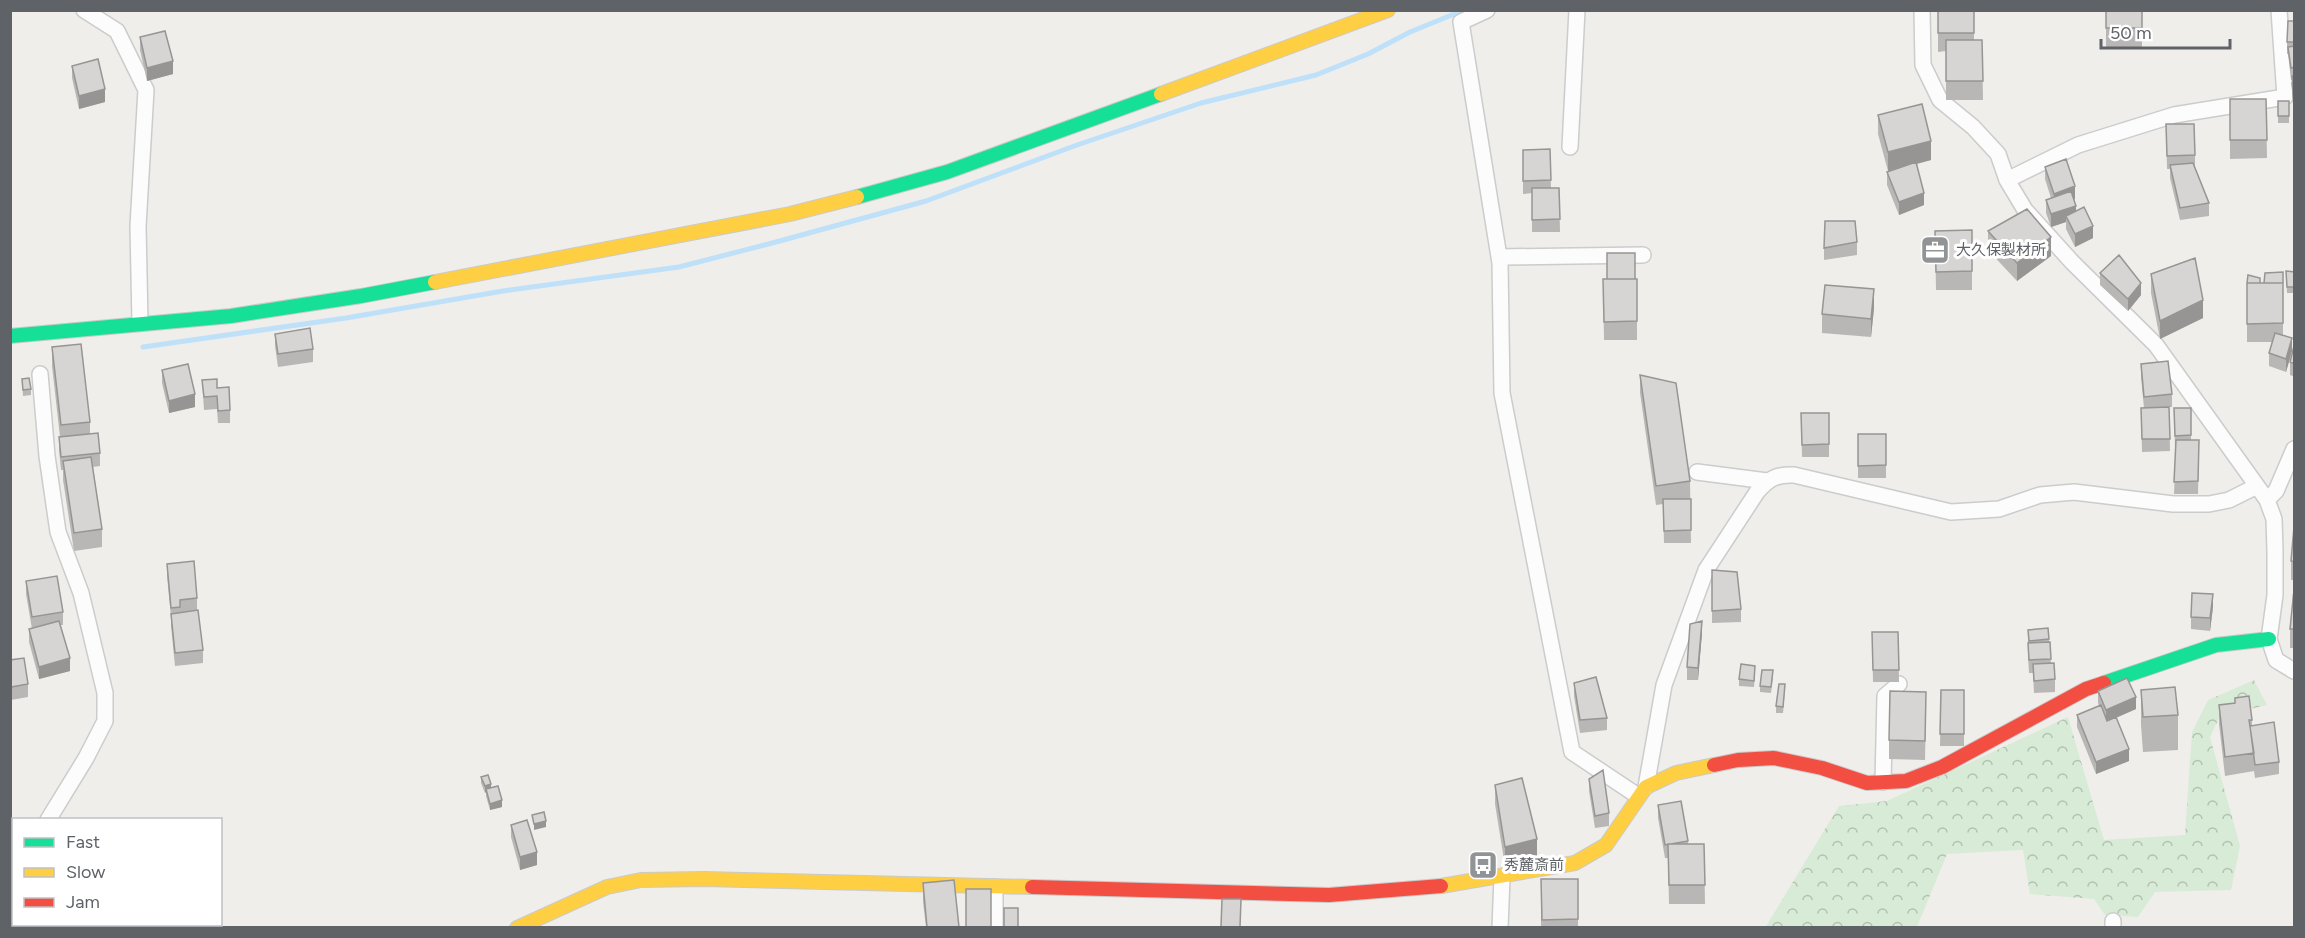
<svg xmlns="http://www.w3.org/2000/svg" width="2305" height="938" viewBox="0 0 2305 938" font-family="Figtree,'Noto Sans JP',sans-serif">
<style>
.forest{fill:url(#forest-crowns)}
.lines{fill:none;stroke-linecap:round;stroke-linejoin:round}
.stream{stroke:#bfe0f9;stroke-width:5}
.street-casing{stroke:#cbcccc;stroke-width:18}
.fast-casing{stroke:#cacacb;stroke-width:16}
.slow-casing{stroke:#cacacb;stroke-width:16}
.jam-casing{stroke:#cacacb;stroke-width:16}
.street{stroke:#fdfcfc;stroke-width:15}
.fast{stroke:#16e098;stroke-width:14}
.slow{stroke:#ffcf43;stroke-width:14}
.jam{stroke:#f24e42;stroke-width:14}
.wall{fill:#b8b7b5}
.shaded-wall{fill:#969594}
.building{fill:#d6d5d3;stroke:#969594;stroke-width:1.5}
.labels{text-anchor:middle;stroke-width:6;stroke-linejoin:round;paint-order:stroke}
.poi-label{font-size:15px;fill:#5f6368;stroke:#fff;text-anchor:start}
</style>
<defs>
<pattern id="forest-crowns" width="20" height="18" patternUnits="userSpaceOnUse" patternTransform="scale(1.5)"><rect width="20" height="18" fill="#d8ebd6"/><path d="M2 6a3 3 0 1 1 6 0M12 15a3 3 0 1 1 6 0" fill="none" stroke="#b2c2b1"/></pattern>
</defs>
<rect width="100%" height="100%" fill="#efeeea"/>
<path class="forest" d="M2254,680L2267,705L2220,716L2210,737L2240,846L2231,890L2155,892L2138,917L2105,915L2094,899L2030,894L2023,850L1947,854L1917,927L1765,928L1839,806L1887,801L2068,717L2104,840L2185,835L2192,732L2208,700Z"/>
<g class="lines">
<path class="stream" d="M143,347L346,318L503,291L679,267L776,242L926,201L1077,145L1201,103L1316,75L1368,54L1410,32L1464,10"/>
<g class="street-casing">
<path id="street" d="M84,10L117,31L146,90L138,226L140,323
M1487,10L1461,22L1500,263L1502,393L1572,752L1638,796
M1922,10L1923,65L1940,100L1973,127L1998,154L2007,180L2025,210L2072,262L2156,345L2267,500L2276,491L2294,449
M1570,147L1577,10
M2007,180L2078,145L2174,115L2285,97L2279,10
M1499,257L1643,255
M40,374L47,456L58,532L81,593L105,693V721L86,758L48,820
M1697,472L1767,481
M2267,500L2274,519L2275,551V595L2269,639L2276,660L2294,671
M1883,782L1885,696L1899,684
M1646,787L1664,685L1706,570L1757,492C1768,479 1777,474 1794,475L1951,512L1999,509L2040,495L2074,492L2173,504H2209L2229,500L2257,486
M995,887V928
M45,924V928
M1500,928L1502,877
M2113,928V921"/>
</g>
<g class="fast-casing">
<path id="fast" d="M857,197L947,172L1161,94
M10,336L231,316L361,296L435,282
M2104,683L2216,645L2269,639"/>
</g>
<g class="slow-casing">
<path id="slow" d="M1161,94L1388,10
M435,282L790,214L857,197
M1441,886L1575,863L1606,845L1646,787L1676,773L1714,765
M517,928L607,887L641,880L704,879L1032,887"/>
</g>
<g class="jam-casing">
<path id="jam" d="M1714,765L1738,760L1774,758L1822,768L1867,783L1906,781L1942,767L2086,689L2104,683
M1032,887L1329,895L1441,886"/>
</g>
<use href="#street" class="street"/>
<use href="#fast" class="fast"/>
<use href="#slow" class="slow"/>
<use href="#jam" class="jam"/>
</g>
<path class="wall" d="M1938,10H1974V40H1982L1983,100H1946V51L1938,52Z
M2106,10H2142V47H2106Z
M2295,21V124L2292,95V80H2291L2288,54H2287V42Z
M140,37L173,74L147,81L140,50Z
M72,66L105,102L79,109L72,78Z
M2230,99H2266L2267,158L2230,159Z
M2278,101H2289V123H2278Z
M1878,115L1931,160L1917,164L1924,205L1899,215L1887,185V172L1902,167L1888,171L1878,134Z
M2166,124L2195,155V167L2209,203V216L2180,220L2170,178V169H2167Z
M1550,149L1551,188H1559L1560,232H1532V193L1523,194V150Z
M2045,167L2075,199H2074L2076,211L2093,238L2075,247L2066,229V222L2051,227L2046,213V200L2051,198L2045,179Z
M1972,230V290H1936L1935,231Z
M1988,231L2051,256L2017,281L1988,250Z
M1857,242V255L1824,260V248Z
M2286,271L2295,272V293H2287Z
M2283,272V336L2292,351L2286,372L2269,366V353L2272,342H2247V283H2264Z
M2100,273L2141,295L2128,311L2100,285Z
M2151,274L2203,318L2160,339L2151,293Z
M1603,279H1637V340H1604Z
M1874,308L1871,337L1822,333V314Z
M275,334L313,349V362L278,367L275,346Z
M2295,342V377L2290,375V362Z
M52,347L90,422V434L100,453V466L93,467L102,529V547L74,551L63,480V470H61L59,450V437H60L52,366Z
M2141,364L2172,394V407H2164H2169L2170,451L2142,452L2141,408H2144L2141,377Z
M162,370L195,407L169,413L162,383Z
M1640,375L1690,481L1691,543H1664L1663,504L1656,505L1640,393Z
M22,379L31,389V395L23,396Z
M202,380L217,388L230,410V423H218L217,409L204,410Z
M2174,408H2191V440H2199L2198,494H2174L2176,448H2175Z
M1801,413H1829V457H1802Z
M1858,434H1886V478H1858Z
M2295,515V648H2290V629L2294,580H2291V561Z
M167,564L197,598V610L203,650V663L175,666L171,626V617L167,576Z
M1712,570L1741,609V622L1712,623Z
M26,581L63,612V625H60L70,671L39,679L29,642V629H32L26,594Z
M2213,607L2210,631L2191,629V617Z
M2048,628L2051,663L2055,679V692L2034,693L2033,673H2029L2028,656V630Z
M1872,632H1898L1899,682H1873Z
M1702,633L1698,680H1687V667Z
M10,660L28,684V697L11,700Z
M1755,672L1754,687L1739,686V679Z
M1773,677L1771,693L1760,692V686Z
M1574,683L1607,718V730L1580,733L1574,696Z
M1941,690H1964V746H1940Z
M2141,690L2178,715V750L2143,752L2141,725Z
M1785,691L1783,713H1776V706Z
M2098,691L2136,709L2116,718L2129,761L2096,774L2077,727V715L2099,706L2098,703Z
M2219,705L2252,720V726L2279,762V774L2255,778L2254,771L2225,776L2219,724Z
M1926,710L1925,760L1889,759V740Z
M481,777L491,788L502,807L490,810L486,796V792L485,793L481,783Z
M1589,779L1609,813V826L1595,828L1589,791Z
M1495,785L1537,857L1505,866L1495,804Z
M1658,805L1688,841V844H1704L1705,904H1669L1668,858H1665L1658,818Z
M511,825L537,865L520,870L511,837Z
M1541,879H1578V927H1541Z
M923,883L959,927H926L923,902Z"/>
<path class="shaded-wall" d="M173,61V74L147,81V68Z
M105,89V102L79,109V96Z
M1931,141V160L1888,171V152Z
M2075,186V199L2054,206V194Z
M1924,193V205L1899,215V202Z
M2076,206V219L2066,216V222L2051,227V214Z
M2093,226V238L2075,247V234Z
M2051,237V256L2017,281V263Z
M2141,283V295L2128,311V299Z
M1874,289V308L1871,337V319Z
M2203,300V318L2160,339V321Z
M2292,338V351L2286,372V359Z
M195,394V407L169,413V401Z
M2213,594V607L2210,631V618Z
M1702,621V633L1698,680V668Z
M70,658V671L39,679V667Z
M2136,697V709L2106,722V710Z
M2129,749V761L2096,774V762Z
M491,784V790L486,789V792L485,793V786Z
M502,800V807L490,810V804Z
M546,821V827L534,830V824Z
M1537,839V857L1505,866V847Z
M537,852V865L520,870V857Z
M60,924H86V927H60Z"/>
<path class="building" d="M1938,10H1974V33H1938Z
M2106,10H2142V28H2106Z
M2288,21H2295V42H2287Z
M165,31L173,61L147,68L140,37Z
M1946,40H1982L1983,81H1946Z
M2295,46V67L2291,68L2288,47Z
M98,59L105,89L79,96L72,66Z
M2292,76H2295V83H2293Z
M2292,83H2295V111Z
M2230,99H2266L2267,140H2230Z
M2278,101H2289V116H2278Z
M1922,104L1931,141L1888,152L1878,115Z
M2166,124H2194L2195,155L2167,156Z
M1550,149L1551,180L1523,181V150Z
M2066,159L2075,186L2054,194L2045,167Z
M1916,162L1924,193L1899,202L1887,172Z
M2193,163L2209,203L2180,208L2170,165Z
M1532,188H1559L1560,219L1532,220Z
M2071,191L2076,206L2051,214L2046,200Z
M2084,207L2093,226L2075,234L2066,216Z
M2027,209L2051,237L2017,263L1988,231Z
M1825,221H1855L1857,242L1824,248Z
M1972,230V271L1936,272L1935,231Z
M1607,253H1635V279H1607Z
M2119,255L2141,283L2128,299L2100,273Z
M2195,258L2203,300L2160,321L2151,274Z
M2286,271L2295,272V287H2287Z
M2283,272V283H2264L2265,273Z
M2248,275L2260,278V283H2247Z
M1603,279H1637V321L1604,322Z
M2247,283H2283V323L2247,324Z
M1825,285L1874,289L1871,319L1822,314Z
M310,328L313,349L278,354L275,334Z
M2275,333L2292,338L2286,359L2269,353Z
M2295,342V364L2290,362Z
M81,344L90,422L61,425L52,347Z
M2168,361L2172,394L2144,397L2141,364Z
M188,364L195,394L169,401L162,370Z
M1640,375L1676,383L1690,481L1656,486Z
M29,378L31,389L23,390L22,379Z
M217,379V388L229,387L230,410L218,411L217,396L204,397L202,380Z
M2169,407L2170,439H2142L2141,408Z
M2174,408H2191V435L2175,436Z
M1801,413H1829V444L1802,445Z
M98,433L100,453L61,457L59,437Z
M1858,434H1886V465L1858,466Z
M2176,440H2199L2198,481L2174,482Z
M91,457L102,529L74,533L63,461Z
M1663,499H1691V530L1664,531Z
M2295,515V562L2291,561Z
M194,561L197,598L180,600V607L171,608L167,564Z
M1712,570L1737,572L1741,609L1712,611Z
M57,576L63,612L32,617L26,581Z
M2295,580V629H2290Z
M2192,593L2213,594L2210,618L2191,617Z
M198,610L203,650L175,653L171,614Z
M59,621L70,658L39,667L29,629Z
M1702,621L1698,668L1687,667L1690,624Z
M2048,628L2049,639L2029,641L2028,630Z
M1872,632H1898L1899,670H1873Z
M2050,642L2051,659L2029,660L2028,643Z
M24,658L28,684L11,687L10,660Z
M2054,663L2055,679L2034,681L2033,664Z
M1741,664L1755,666L1754,681L1739,679Z
M1762,670H1773L1771,687L1760,686Z
M1596,677L1607,718L1580,720L1574,683Z
M2127,678L2136,697L2106,710L2098,691Z
M1779,684H1785L1783,707L1776,706Z
M2175,687L2178,715L2143,717L2141,690Z
M1941,690H1964V734H1940Z
M1890,691L1926,692L1925,741L1889,740Z
M2249,696L2252,720H2249L2254,753L2225,757L2219,705L2235,703V698Z
M2101,705L2107,721L2116,717L2129,749L2096,762L2077,715Z
M2274,722L2279,762L2255,765L2250,726Z
M1603,770L1609,813L1595,816L1589,779Z
M488,775L491,784L485,786L481,777Z
M1522,778L1537,839L1505,847L1495,785Z
M498,786L502,800L490,804L486,789Z
M1681,801L1688,841L1665,845L1658,805Z
M544,812L546,821L534,824L532,815Z
M527,820L537,852L520,857L511,825Z
M1668,844H1704L1705,885H1669Z
M1541,879H1578V919L1542,920Z
M954,880L959,927H927L923,883Z
M966,889H991V927H966Z
M1222,899H1241L1240,927H1221Z
M1004,908H1018V927H1004Z
M67,925H90V927H67Z"/>
<defs>
<g id="office-square" transform="scale(1.5)"><rect x="-9" y="-9" width="18" height="18" rx="4" fill="#919496" stroke="#fff"/><path d="M-6-3h4V-5.5h4V-3h4V5H-6ZM-1-4.5V-3h2v-1.5ZM-6 0V1H6V0Z" fill="#fff"/></g>
<g id="bus-square" transform="scale(1.5)"><rect x="-9" y="-9" width="18" height="18" rx="4" fill="#919496" stroke="#fff"/><path d="M-5-6H5V4H4V6H2V4H-2V6H-4V4H-5ZM-3.5-4V0h7V-4ZM-3.5 1.2v1.5H-2V1.2ZM2 1.2v1.5H3.5V1.2Z" fill="#fff"/></g>
</defs>
<g fill-rule="evenodd">
<use href="#office-square" x="1935" y="250"/>
<use href="#bus-square" x="1483" y="865"/>
</g>
<g class="labels">
<g class="poi-label">
<text x="1956" y="255">大久保製材所</text>
<text x="1504" y="870">秀麓斎前</text>
</g>
</g>
<rect width="2305" height="938" fill="none" stroke="#5f6368" stroke-width="24"/>
<rect x="12" y="818" width="210" height="108" fill="#ffffff" stroke="#bfc1c3" stroke-width="1.5"/>
<rect x="24" y="838" width="30" height="9" fill="#16e098" stroke="#bfc1c3" stroke-width="1.5"/>
<text x="66" y="848" font-size="18" fill="#5f6368">Fast</text>
<rect x="24" y="868" width="30" height="9" fill="#ffcf43" stroke="#bfc1c3" stroke-width="1.5"/>
<text x="66" y="878" font-size="18" fill="#5f6368">Slow</text>
<rect x="24" y="898" width="30" height="9" fill="#f24e42" stroke="#bfc1c3" stroke-width="1.5"/>
<text x="66" y="908" font-size="18" fill="#5f6368">Jam</text>
<path d="M2101 39v9h129v-9" fill="none" stroke="#5f6368" stroke-width="3"/>
<text x="2110" y="39" font-size="18" fill="#5f6368" stroke="#ffffff" stroke-width="4.5" paint-order="stroke">50 m</text>
</svg>
